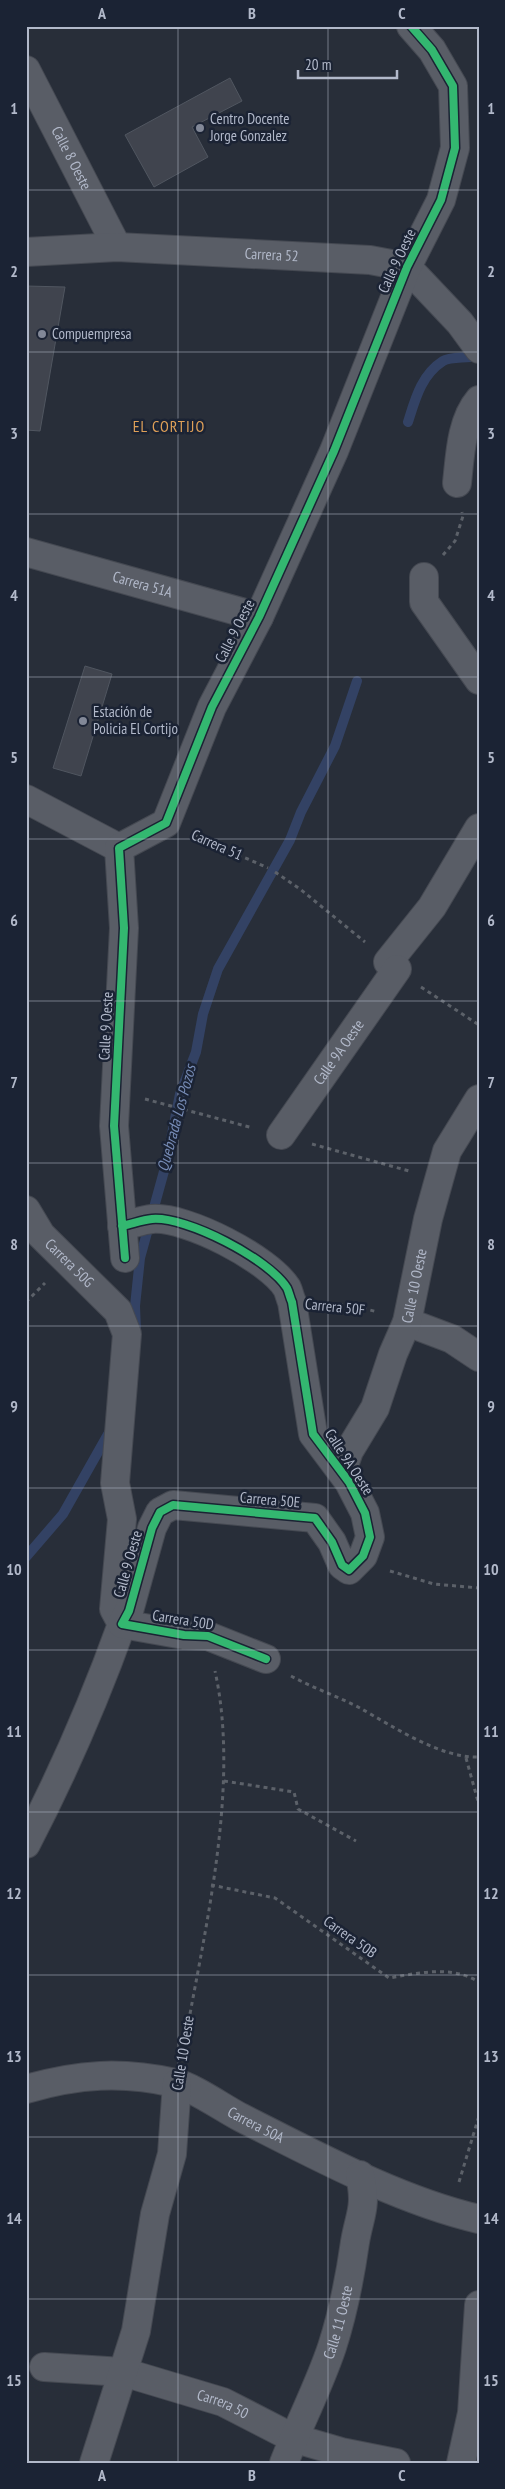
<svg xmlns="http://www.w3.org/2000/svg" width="505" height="2489" viewBox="0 0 505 2489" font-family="'PT Sans Narrow',sans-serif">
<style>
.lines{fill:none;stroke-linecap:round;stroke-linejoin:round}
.stream{stroke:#334264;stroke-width:10}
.building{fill:#40444e;stroke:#505660}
.street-casing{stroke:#454952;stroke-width:30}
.path{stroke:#5c6169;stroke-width:3;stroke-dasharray:4 4;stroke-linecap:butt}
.street{stroke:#595d66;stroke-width:28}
.cycleway-casing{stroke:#1b2334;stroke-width:11}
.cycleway{stroke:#33b770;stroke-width:8}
.grid{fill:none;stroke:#b2b9ca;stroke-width:1;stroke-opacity:0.55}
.poi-dot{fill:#828897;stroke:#1b2334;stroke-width:2}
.labels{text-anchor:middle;stroke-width:5;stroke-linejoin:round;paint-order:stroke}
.poi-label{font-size:15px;fill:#b2b9ca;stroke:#1b2334;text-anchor:start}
.street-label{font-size:15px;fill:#b2b9ca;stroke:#1b2334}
.neighbourhood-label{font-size:16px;letter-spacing:1px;fill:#dfa058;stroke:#1b2334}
.water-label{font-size:16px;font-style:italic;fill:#768bb5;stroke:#1b2334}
.neatline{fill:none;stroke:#b2b9ca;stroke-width:2}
.grid-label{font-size:16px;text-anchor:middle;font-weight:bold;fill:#b2b9ca}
</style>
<rect width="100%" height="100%" fill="#282e39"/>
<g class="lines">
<path class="stream" d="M408,422C415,400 421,375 443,361C449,357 462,358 470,357
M136,1330L135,1306L140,1258L166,1164L180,1094L196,1052L203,1014L218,969L290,840L301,812L335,746L357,681
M26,1557L63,1514L111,1429"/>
</g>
<path class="building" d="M230,78L242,101L192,127L208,157L154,187L125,135Z
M26,286L65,287L40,431L26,430Z
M85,666L112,674L81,776L53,768Z"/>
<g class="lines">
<g class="street-casing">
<g id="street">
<path id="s1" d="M26,70L117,247"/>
<path id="s2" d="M26,252L117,247L370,260L407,267L460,323L479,349"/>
<path d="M457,483C460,456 461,421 479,400"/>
<path id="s3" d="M26,552L259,617"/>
<path d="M424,577V602L479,680"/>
<path d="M26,799L119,848"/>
<path d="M388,962L432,907L479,828"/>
<path id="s4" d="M281,1135L397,969"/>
<path id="s5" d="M26,1210L41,1235L118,1311L127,1334L115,1483L122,1519L114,1609L122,1624C95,1699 63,1773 26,1844"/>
<path d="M122,1226C132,1224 142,1220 152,1219C186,1216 269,1259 287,1288C289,1292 290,1298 292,1302L313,1434L349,1482L365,1513L370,1537L363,1556L349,1570L342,1565L332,1542L315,1518L173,1505L160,1512L152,1528L129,1611L122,1624L184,1635L208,1636L266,1659"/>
<path d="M125,1258L114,1126L124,928L119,848L166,823L212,707L259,617L334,451L407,267L441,200L455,148L453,86L432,50L411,26"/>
<path d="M407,1322L452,1339L479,1357"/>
<path id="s6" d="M342,1471L349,1451L375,1408L393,1354L407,1322L428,1219L447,1151L479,1099"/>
<path id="s7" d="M26,2089C79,2074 121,2071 175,2083C194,2087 224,2109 242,2118C315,2155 400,2201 479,2219"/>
<path id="s8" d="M44,2367L123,2372L223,2402L293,2438L341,2452L396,2463"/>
<path d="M94,2463L136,2331L155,2214L172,2154L177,2083"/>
<path id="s9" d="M284,2463C299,2424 319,2386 332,2347C343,2313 350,2277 355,2242C360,2213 367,2208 360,2175"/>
<path d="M461,2463L472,2413L479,2305"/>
</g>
</g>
<path class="path" d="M443,555L455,541L463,516L462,512
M194,835L268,868
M275,872L300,889L365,942
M421,987L479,1025
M145,1099L253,1128
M312,1144L409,1171
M26,1302L45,1283
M323,1304L349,1305L378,1312
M390,1571L434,1584L479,1588
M291,1676C313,1688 337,1696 360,1708C392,1726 442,1759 479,1757
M466,1758L479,1805
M224,1781L294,1792L298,1809L356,1841
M211,1885L275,1898L389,1978C419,1973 451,1965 479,1982
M183,2053C203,1935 241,1789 215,1671
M459,2182L479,2116"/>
<use href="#street" class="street"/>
<g class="cycleway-casing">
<path id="cycleway" d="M122,1226C132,1224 142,1220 152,1219C186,1216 269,1259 287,1288C289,1292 290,1298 292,1302L313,1434L349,1482L365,1513L370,1537L363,1556L349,1570L342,1565L332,1542L315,1518L173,1505L160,1512L152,1528L129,1611L122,1624L184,1635L208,1636L266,1659
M125,1258L114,1126L124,928L119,848L166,823L212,707L259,617L334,451L407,267L441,200L455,148L453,86L432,50L411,26"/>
</g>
<use href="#cycleway" class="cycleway"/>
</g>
<path class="grid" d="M178,26V2463M328,26V2463M26,190H479M26,352H479M26,514H479M26,677H479M26,839H479M26,1001H479M26,1163H479M26,1326H479M26,1488H479M26,1650H479M26,1812H479M26,1975H479M26,2137H479M26,2299H479"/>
<g class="poi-dot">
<circle cx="200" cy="128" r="5"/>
<circle cx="42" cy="334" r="5"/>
<circle cx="83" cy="721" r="5"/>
</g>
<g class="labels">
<g class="poi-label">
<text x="210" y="124">Centro Docente<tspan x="210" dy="17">Jorge Gonzalez</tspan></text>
<text x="52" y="339">Compuempresa</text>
<text x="93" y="717">Estación de<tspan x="93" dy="17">Policia El Cortijo</tspan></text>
</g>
<g class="street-label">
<text dy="5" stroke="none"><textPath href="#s1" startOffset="99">Calle 8 Oeste</textPath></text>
<text dy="5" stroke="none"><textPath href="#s2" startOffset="246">Carrera 52</textPath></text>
<text transform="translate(397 261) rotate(-65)" y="5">Calle 9 Oeste</text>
<text dy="5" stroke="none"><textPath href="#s3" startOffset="121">Carrera 51A</textPath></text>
<text transform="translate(235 631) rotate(-63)" y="5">Calle 9 Oeste</text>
<text transform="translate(217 845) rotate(24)" y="5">Carrera 51</text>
<text transform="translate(106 1026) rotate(-87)" y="5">Calle 9 Oeste</text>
<text dy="5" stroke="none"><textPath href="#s4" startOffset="101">Calle 9A Oeste</textPath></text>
<text dy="5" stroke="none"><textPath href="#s5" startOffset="69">Carrera 50G</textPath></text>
<text dy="5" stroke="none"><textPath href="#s6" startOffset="200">Calle 10 Oeste</textPath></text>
<text transform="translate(335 1307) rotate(6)" y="5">Carrera 50F</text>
<text transform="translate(349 1462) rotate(57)" y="5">Calle 9A Oeste</text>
<text transform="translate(270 1500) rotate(5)" y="5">Carrera 50E</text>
<text transform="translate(128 1564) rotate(-74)" y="5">Calle 9 Oeste</text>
<text transform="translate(183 1620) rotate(9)" y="5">Carrera 50D</text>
<text transform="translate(350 1937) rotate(35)" y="5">Carrera 50B</text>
<text transform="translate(183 2053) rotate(-81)" y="5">Calle 10 Oeste</text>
<text dy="5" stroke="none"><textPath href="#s7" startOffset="242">Carrera 50A</textPath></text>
<text dy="5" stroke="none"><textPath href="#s9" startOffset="151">Calle 11 Oeste</textPath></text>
<text dy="5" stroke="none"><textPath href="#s8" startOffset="184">Carrera 50</textPath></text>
</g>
<g class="neighbourhood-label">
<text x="169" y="432">EL CORTIJO</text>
</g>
<g class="water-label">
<text transform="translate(176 1118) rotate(-75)" y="6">Quebrada Los Pozos</text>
</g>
</g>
<rect width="505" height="2489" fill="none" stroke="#1b2334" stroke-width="55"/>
<path d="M298 70v8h99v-8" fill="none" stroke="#b2b9ca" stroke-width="2.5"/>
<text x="305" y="70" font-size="15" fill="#b2b9ca" stroke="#1b2334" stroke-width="4" paint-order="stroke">20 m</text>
<rect x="28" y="28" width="450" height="2434" class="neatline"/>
<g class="grid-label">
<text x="102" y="19">A</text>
<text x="252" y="19">B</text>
<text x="402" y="19">C</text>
<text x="14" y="114">1</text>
<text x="491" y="114">1</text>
<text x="14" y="277">2</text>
<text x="491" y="277">2</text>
<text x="14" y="439">3</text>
<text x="491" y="439">3</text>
<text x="14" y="601">4</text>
<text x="491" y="601">4</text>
<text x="14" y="763">5</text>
<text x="491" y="763">5</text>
<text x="14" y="926">6</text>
<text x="491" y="926">6</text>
<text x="14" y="1088">7</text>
<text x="491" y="1088">7</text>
<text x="14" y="1250">8</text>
<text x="491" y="1250">8</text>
<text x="14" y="1412">9</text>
<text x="491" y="1412">9</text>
<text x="14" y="1575">10</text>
<text x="491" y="1575">10</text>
<text x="14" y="1737">11</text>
<text x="491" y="1737">11</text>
<text x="14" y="1899">12</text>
<text x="491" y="1899">12</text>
<text x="14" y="2062">13</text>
<text x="491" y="2062">13</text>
<text x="14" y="2224">14</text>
<text x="491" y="2224">14</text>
<text x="14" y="2386">15</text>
<text x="491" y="2386">15</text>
<text x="102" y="2481">A</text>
<text x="252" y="2481">B</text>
<text x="402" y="2481">C</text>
</g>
</svg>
